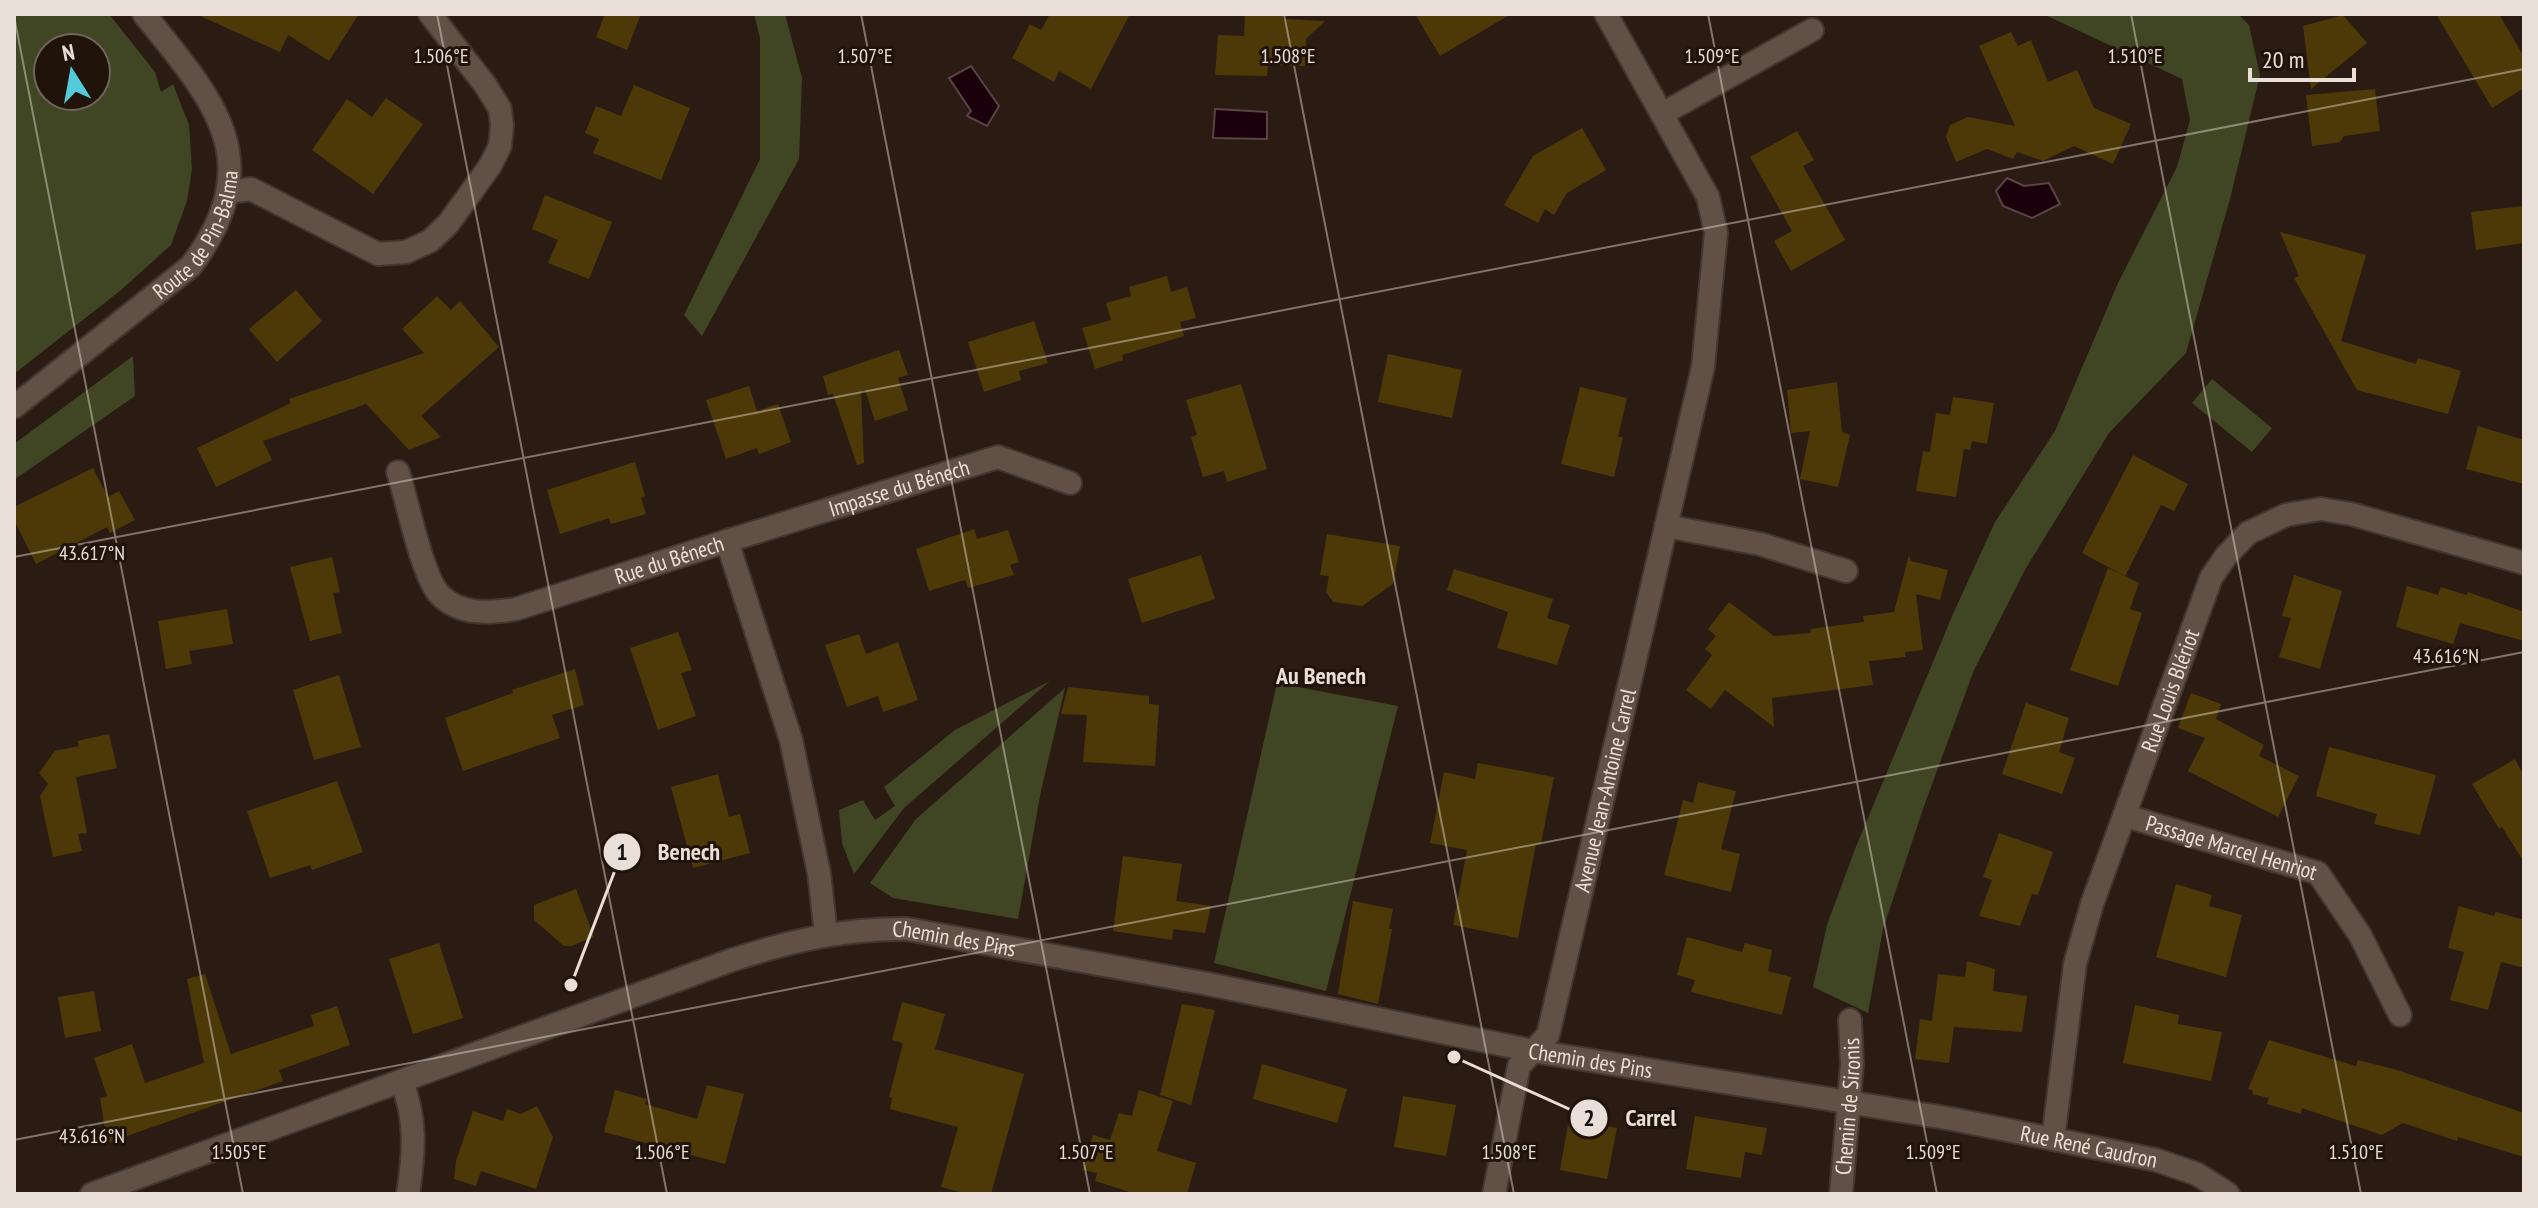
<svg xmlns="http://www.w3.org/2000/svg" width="2538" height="1208" viewBox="0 0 2538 1208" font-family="'PT Sans Narrow',sans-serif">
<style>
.green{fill:#404524;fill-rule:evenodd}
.water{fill:#1b000b;stroke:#594348;stroke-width:2}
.building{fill:#4d3907}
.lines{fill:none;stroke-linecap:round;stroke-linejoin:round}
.minor-casing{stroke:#413630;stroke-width:26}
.tertiary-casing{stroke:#413630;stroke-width:26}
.minor{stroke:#615046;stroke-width:22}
.tertiary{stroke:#615046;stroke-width:22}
.ticks{fill:none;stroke:#e9dfd8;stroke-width:2;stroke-opacity:0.45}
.labels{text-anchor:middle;stroke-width:6;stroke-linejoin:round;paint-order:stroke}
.street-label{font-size:22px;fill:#e9dfd8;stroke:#20130a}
.neighbourhood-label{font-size:24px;font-weight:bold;fill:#e9dfd8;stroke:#20130a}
.ticks-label{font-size:20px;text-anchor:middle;fill:#e9dfd8;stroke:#20130a;stroke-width:6;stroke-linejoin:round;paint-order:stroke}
.leader{fill:none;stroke:#e9dfd8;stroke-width:3}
.callout-dot{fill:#e9dfd8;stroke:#20130a;stroke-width:3}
.mark-label{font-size:24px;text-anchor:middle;font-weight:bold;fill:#111}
.callout-label{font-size:24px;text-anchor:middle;font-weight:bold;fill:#e9dfd8;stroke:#20130a;stroke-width:6;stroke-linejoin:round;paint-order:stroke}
</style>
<rect width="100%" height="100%" fill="#2a1c13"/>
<path class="green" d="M14,14H109L155,72L161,92L173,84L189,125L192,169L187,201L171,245L121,290L14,374ZM96,48V96H48V48Z
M754,14H785L802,78L799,159L702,336L684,315L760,159V38Z
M2043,14H2238L2249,25L2260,75L2230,199L2186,353L2109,433L2026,568L1974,670L1923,809L1883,929L1868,1013L1813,987L1827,925L1855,849L1953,614L1995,522L2055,431L2118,283L2177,167L2190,120L2182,79Z
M133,356L135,396L14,480V444Z
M2212,379L2272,428L2252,452L2192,403Z
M1050,681L904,808L854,874L842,843L839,810L863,800L875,820L895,806L884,787L955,730Z
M1277,683L1398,706L1326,991L1214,963Z
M1065,688L1041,791L1018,919L893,898L870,883L916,819Z"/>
<path class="water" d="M971,66L999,106L987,126L967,116L971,111L949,78Z
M1215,109L1267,112V139L1213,138Z
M2007,178L2024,186L2049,183L2060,204L2032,218L2003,206L1996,191Z"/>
<path class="building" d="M196,14H359L329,61L288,35L280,52Z
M605,14H641L627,50L596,37Z
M1050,14H1130L1091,89L1059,71L1054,82L1012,58L1030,24L1041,30Z
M1245,14H1283V19L1325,21L1306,39L1305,66L1268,65L1267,76L1215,75L1218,35L1244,36Z
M1415,14H1511L1440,56Z
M2436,14H2499L2524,57V88L2492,108Z
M2343,15L2367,43L2311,89L2303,26Z
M2011,32L2018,46L2031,40L2048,82L2077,70L2094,108L2131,124L2113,164L2074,146L2043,161L2017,152L2013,159L1987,149L1956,162L1946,137L1950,125L1968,117L2015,126L1979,46Z
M634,85L690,108L661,180L593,153L599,139L585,133L596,106L621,116Z
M2375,89L2380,131L2344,136L2340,142L2312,146L2306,95Z
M386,98L423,124L373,194L312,150L347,99L372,117Z
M1582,128L1606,170L1567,193L1554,215L1545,209L1538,223L1504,205L1533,156Z
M1797,131L1814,160L1803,166L1845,240L1791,271L1774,241L1792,231L1750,157Z
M545,195L612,222L589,279L548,263L558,240L532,229Z
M2524,206V243L2476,250L2471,212Z
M2280,232L2366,255L2341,341L2416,364L2418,358L2461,371L2448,414L2357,390L2294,278L2299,276Z
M1167,276L1171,292L1187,287L1196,318L1180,322L1184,336L1122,355L1123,360L1095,369L1082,328L1111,320L1106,303L1131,296L1129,287Z
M296,290L322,321L277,362L249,329Z
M437,296L451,310L460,301L499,347L421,416L441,437L409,450L366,404L263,441L272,460L216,487L197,448L291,403L289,399L424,353L402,329Z
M1034,321L1048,363L1019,371L1021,380L984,392L968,342Z
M899,350L908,375L898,378L908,410L875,421L865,390L861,391L864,463L857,465L833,394L828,395L823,376Z
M1388,354L1462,370L1452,418L1378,402Z
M1837,382L1842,432L1850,435L1838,487L1800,479L1810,431L1791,433L1787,390Z
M1241,384L1267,469L1227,482L1224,471L1203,477L1191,437L1197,435L1186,400Z
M749,386L757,411L778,404L791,442L759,454L757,448L726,459L706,400Z
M1580,387L1627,398L1618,437H1623L1614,477L1561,464Z
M1953,397L1994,403L1987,444L1972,441L1970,450L1964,449L1956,497L1916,491L1923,451L1930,452L1936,413L1950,415Z
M2478,426L2524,440V484L2466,469Z
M2133,455L2188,484L2174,511L2161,505L2125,576L2082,553Z
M635,462L645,496L641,498L646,514L611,524L609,518L560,534L547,490Z
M93,468L108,497L119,491L135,520L110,533L107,527L36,564L14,520V507Z
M974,529L977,539L1008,530L1019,562L1010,565L1014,575L968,588L965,580L929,591L916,549Z
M1327,534L1400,546L1393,584L1362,606L1333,602L1326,592L1329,576L1320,575Z
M1201,555L1215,599L1142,623L1128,579Z
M1909,555L1911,561L1948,570L1940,600L1916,594L1923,650L1905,652L1906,657L1869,661L1873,685L1772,698L1774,727L1725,690L1711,709L1686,690L1712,655L1705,649L1716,636L1708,629L1729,602L1774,636L1811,633L1810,629L1864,622L1863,616L1894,612Z
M332,557L340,592L333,593L342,633L310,641L290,567Z
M2108,568L2139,583L2130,609L2142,613L2118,686L2070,670Z
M1454,569L1553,599L1547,618L1570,625L1557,665L1497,648L1508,612L1447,590Z
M2294,575L2342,591L2320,669L2279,657L2291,618L2282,616Z
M2407,586L2438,595L2441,587L2466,595L2468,592L2524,612V641L2460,623L2453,644L2396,627Z
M227,609L233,644L189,651L192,664L166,669L158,621Z
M678,632L692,670L681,673L696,716L658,730L630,648Z
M859,634L866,654L898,642L918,700L883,712L878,696L847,707L825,645Z
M575,669L584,705L552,715L560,738L463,771L445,718L513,693L512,690Z
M339,675L361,747L314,760L293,690Z
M1068,687L1149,696V704L1159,705L1155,766L1083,762L1087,715L1061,714Z
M2191,693L2221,704L2216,719L2264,745L2259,756L2299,776L2278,817L2188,771L2205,738L2178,728Z
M2026,703L2069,718L2059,752L2075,758L2062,794L2002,774Z
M109,734L117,768L76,777L87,833L78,834L82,851L53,857L40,796L48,784L39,773L55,751L79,746L77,741Z
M2329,747L2436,775L2420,835L2374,824L2377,814L2316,796Z
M2515,759L2524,776V862L2502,827L2499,829L2472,784Z
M1478,763L1554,777L1541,844H1536L1518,938L1453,925L1467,850L1430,843L1444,772L1475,779Z
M718,774L729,817L740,814L750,853L693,868L671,787Z
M337,781L363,852L312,870L310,865L270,878L247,811Z
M1698,782L1736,791L1721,849L1740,854L1731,892L1664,875L1683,800L1693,803Z
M1999,833L2053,852L2038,895L2032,894L2020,926L1979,916L1992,880L1983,877Z
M1123,856L1182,864L1176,901L1211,906L1205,933L1173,929L1172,940L1113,931Z
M2176,884L2212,895L2209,906L2242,915L2226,977L2156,957Z
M576,889L594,937L571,946H564L534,920V905Z
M1353,901L1393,909L1389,929H1392L1378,1004L1338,994Z
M2459,906L2494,916L2496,912L2524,920V968L2501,962L2488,1010L2450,1000L2464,952L2448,948Z
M1687,937L1742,952L1745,943L1772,950L1768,971L1791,977L1782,1015L1691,992L1695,980L1677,975Z
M439,943L463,1018L413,1034L389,959Z
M1967,961L1995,969L1993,991L2027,996L2022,1032L1954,1027L1949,1063L1915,1059L1920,1019L1932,1021L1938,974L1965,977Z
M205,974L231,1054L314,1026L311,1015L337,1006L350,1045L279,1070L283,1081L107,1143L100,1098L107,1096L94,1058L132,1044L145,1083L204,1063L187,979Z
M94,991L101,1031L65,1038L58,997Z
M902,1002L945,1014L935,1049L1024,1074L991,1194H968L941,1187L958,1127L890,1109L892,1098L889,1097L903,1043L892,1040Z
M1182,1004L1215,1010L1191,1105L1160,1095Z
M2135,1005L2179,1015L2178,1024L2222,1032L2211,1081L2123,1063Z
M2269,1040L2356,1066L2358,1060L2397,1070L2524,1113V1157L2458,1137L2457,1141L2403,1123L2382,1135L2302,1108L2301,1114L2267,1104L2269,1098L2252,1094L2253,1090L2248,1089Z
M1262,1064L1347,1089L1337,1123L1253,1099Z
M707,1085L744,1094L725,1164L604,1132L615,1090L647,1099L645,1104L697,1119Z
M1139,1090L1173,1101L1157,1151L1196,1163L1187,1194H1136L1095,1181L1097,1173L1083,1170L1093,1135L1110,1140L1119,1113L1132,1116Z
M1403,1096L1456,1105L1446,1156L1394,1147Z
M537,1106L553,1137L536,1189L481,1171L476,1186L454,1179L456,1161L473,1111L503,1121L507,1109L521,1114Z
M1695,1116L1767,1128L1762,1155L1745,1152L1741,1178L1686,1169Z
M1569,1119L1617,1128L1607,1179L1560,1170Z"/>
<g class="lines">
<g class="minor-casing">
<g id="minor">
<path d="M1662,114L1812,30"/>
<path d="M228,192L251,189L378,254L406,252L430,241L448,224L490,166L500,146L502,125L500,109L486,86L430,14"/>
<path id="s1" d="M398,472C407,499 422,577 440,595C461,616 491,613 516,609L727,541L791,740L819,873L826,934"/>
<path d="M1666,526L1760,544L1846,571"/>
<path id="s2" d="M727,541L998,457L1070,483"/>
<path id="s3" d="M2126,816L2318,873L2360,935L2400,1015"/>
<path d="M401,1081C417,1117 414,1155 408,1194"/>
<path id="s4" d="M2053,1139L2075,964L2092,904L2211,578L2226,556L2248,533L2286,515L2321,509L2351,514L2524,563"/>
<path id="s5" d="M92,1194L732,960C790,941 846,928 907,929L1208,984L1533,1051L1952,1119L2053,1139L2156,1160L2197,1174L2228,1194"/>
<path id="s6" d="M1494,1194L1519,1066L1548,1035L1703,367L1716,233L1708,197L1606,14"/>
<path id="s7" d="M1841,1194L1852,1064L1850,1020"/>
</g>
</g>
<g class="tertiary-casing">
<g id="tertiary">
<path id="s8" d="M14,407L191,266C270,160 214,101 144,14"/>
</g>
</g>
<use href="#minor" class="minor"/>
<use href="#tertiary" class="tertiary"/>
</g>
<path class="ticks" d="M437,14L667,1194M861,14L1090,1194M1284,14L1514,1194M1708,14L1937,1194M2131,14L2361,1194M14,16L243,1194M14,557L2524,69M14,1140L2524,652"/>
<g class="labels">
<g class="street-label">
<text dy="8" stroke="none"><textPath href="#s8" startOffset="256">Route de Pin-Balma</textPath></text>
<text dy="8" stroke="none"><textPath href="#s2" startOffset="180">Impasse du Bénech</textPath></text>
<text dy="8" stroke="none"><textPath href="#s1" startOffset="372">Rue du Bénech</textPath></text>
<text dy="8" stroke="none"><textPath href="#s4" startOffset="466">Rue Louis Blériot</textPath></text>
<text dy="8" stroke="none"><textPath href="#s6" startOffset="424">Avenue Jean-Antoine Carrel</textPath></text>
<text dy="8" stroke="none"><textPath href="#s3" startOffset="110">Passage Marcel Henriot</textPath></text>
<text dy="8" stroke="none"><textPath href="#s5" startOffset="908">Chemin des Pins</textPath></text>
<text dy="8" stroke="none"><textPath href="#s5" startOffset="1556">Chemin des Pins</textPath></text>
<text dy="8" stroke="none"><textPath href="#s7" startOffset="88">Chemin de Sironis</textPath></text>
<text dy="8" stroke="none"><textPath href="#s5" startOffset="2062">Rue René Caudron</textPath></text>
</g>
<g class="neighbourhood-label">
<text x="1321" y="684">Au Benech</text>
</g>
</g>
<g class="ticks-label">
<text x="441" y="63">1.506°E</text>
<text x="865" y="63">1.507°E</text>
<text x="1288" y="63">1.508°E</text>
<text x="1712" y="63">1.509°E</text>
<text x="2135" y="63">1.510°E</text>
<text x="92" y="560">43.617°N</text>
<text x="2446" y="663">43.616°N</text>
<text x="92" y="1143">43.616°N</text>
<text x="239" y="1159">1.505°E</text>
<text x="662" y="1159">1.506°E</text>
<text x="1086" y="1159">1.507°E</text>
<text x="1509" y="1159">1.508°E</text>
<text x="1933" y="1159">1.509°E</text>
<text x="2356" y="1159">1.510°E</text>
</g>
<path class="leader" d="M571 985L622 852M1454 1057L1589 1118"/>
<g class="callout-dot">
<circle cx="571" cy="985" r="8"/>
<circle cx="1454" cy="1057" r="8"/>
<circle cx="622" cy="852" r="20"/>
<circle cx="1589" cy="1118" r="20"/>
</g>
<g class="mark-label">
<text x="622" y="860">1</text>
<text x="1589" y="1126">2</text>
</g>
<g class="callout-label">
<text x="689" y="860">Benech</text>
<text x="1651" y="1126">Carrel</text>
</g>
<rect width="2538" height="1208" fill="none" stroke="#e9dfd8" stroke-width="32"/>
<g transform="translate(72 72) rotate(349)"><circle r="38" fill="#20130a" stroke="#70655c" stroke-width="2"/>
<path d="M0-6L14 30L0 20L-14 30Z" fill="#53cbdb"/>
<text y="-12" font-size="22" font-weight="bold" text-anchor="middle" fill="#e9dfd8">N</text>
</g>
<path d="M2250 68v12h104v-12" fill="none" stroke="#e9dfd8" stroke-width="4"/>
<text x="2262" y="68" font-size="24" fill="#e9dfd8" stroke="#20130a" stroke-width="6" paint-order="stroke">20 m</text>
</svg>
